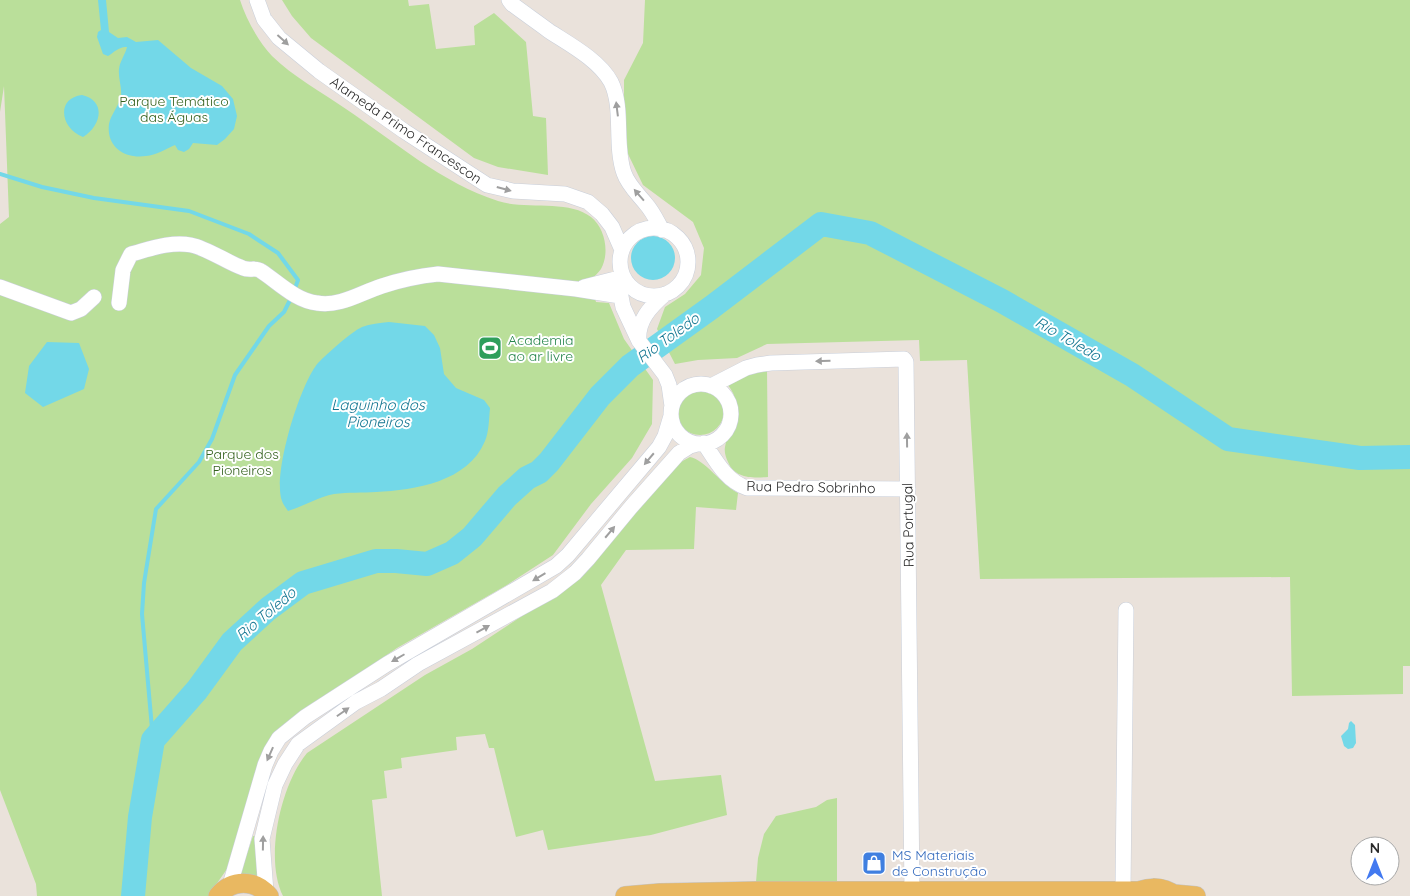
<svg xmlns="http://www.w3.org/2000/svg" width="1410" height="896" viewBox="0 0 1410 896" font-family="Quicksand,sans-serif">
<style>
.green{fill:#badf9a}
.water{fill:#73d8e8}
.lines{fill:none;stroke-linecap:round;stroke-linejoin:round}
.stream{stroke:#73d8e8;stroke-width:4}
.river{stroke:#73d8e8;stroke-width:24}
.minor-casing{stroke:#c9cfda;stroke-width:16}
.major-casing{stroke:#c3c3c3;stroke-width:20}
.minor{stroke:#fff;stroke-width:15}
.major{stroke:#e9b861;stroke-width:19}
.oneway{fill:#9f9f9f}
.labels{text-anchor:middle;stroke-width:4;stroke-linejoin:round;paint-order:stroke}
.park-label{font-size:14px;fill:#34611d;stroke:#fff}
.street-label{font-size:14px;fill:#292929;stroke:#fff}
.leisure-label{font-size:14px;fill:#27864d;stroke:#fff;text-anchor:start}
.shop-label{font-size:14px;fill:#366cbe;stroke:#fff;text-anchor:start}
.water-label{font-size:15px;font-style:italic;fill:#147691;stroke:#fff}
</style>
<rect width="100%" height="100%" fill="#eae2db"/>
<path class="green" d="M0,0H240C246,19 258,41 272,56C292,76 323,93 346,109C395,142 442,183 498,201C525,210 569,199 591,217C605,228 610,253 601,269C598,273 594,277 590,280L596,302L609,303L624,339L653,380L652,424L632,458L591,504L553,555L507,585L397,648L279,729L227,869L208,896H37L36,884L0,790V224L9,217L4,86L0,112Z
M282,0H408L409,6L429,4L436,49L475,45L474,26L494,13L526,42L533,116L546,118L548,175L498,167L474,158L311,38L292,16Z
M645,0H1410V666H1403V694L1292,696L1290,577L980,579L967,360L920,361L919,340L767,344L737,358L698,360L675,364L657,329L665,307L685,294L701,275L704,248L693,222L643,185L628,154L624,124V80L643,43Z
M767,368L768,477C753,478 735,479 728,462C726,458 724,452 725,447C729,423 747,404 725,382Z
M676 411a24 24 0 1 1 48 0a24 24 0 1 1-48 0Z
M690,457C705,460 722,485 738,493L736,510L696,507L694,549L626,550L601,585L655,781L721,775L727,815L651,835L548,850L543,830L516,837L494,748H489L485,734L456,737L457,750L401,758L402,768L384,771L387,798L372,800L382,896H283C264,858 281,784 307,753L425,675L472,649L569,585L677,464Z
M837,798V882H756L758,858L764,834L776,816L816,807L827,800Z
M253,836L257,837L259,879L248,875L240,874Z"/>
<path class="water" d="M98,0H106L109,32L118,38L127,37L136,42L158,40L191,68L222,86L233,99L237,116L234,129L225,139L217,145L193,143L189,149L184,152L178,150L175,145C166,149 156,155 146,156C125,159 106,147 109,124C111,114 119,106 121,96C122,87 118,78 119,69C120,61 125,55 127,47C120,46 114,52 108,56L103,54L97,37L98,32L101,30Z
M82,95C107,101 101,126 83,137C60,128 56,98 82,95Z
M631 258a22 22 0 1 1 44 0a22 22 0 1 1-44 0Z
M389,322L425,326L434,335L440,348L444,374L456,388L484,400L490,408C489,418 489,432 485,441C468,482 415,490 376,492C363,493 348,492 334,494C318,497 304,506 288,511C286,508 283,504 282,501C272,475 300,384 318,363C327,354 351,332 362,327C370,324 380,323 389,322Z
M47,342L79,343L89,369L84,389L43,407L25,393L29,366Z
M1351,721L1355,725L1356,743L1353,748L1348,749L1344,746L1341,736L1348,729L1349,723Z"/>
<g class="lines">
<path class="stream" d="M0,174L42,187L94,198L189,211L249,234L278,253L298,280L294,291
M153,740L142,614L144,583L156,509L199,462L212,439L235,375L269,326L284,312L291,298"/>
<path class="river" d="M133,896L140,817L153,740L197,690L232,642L268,609L303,583L376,561H396L427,564L452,553L472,537L507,496L527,478L539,472L549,462L600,396L630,366L712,307L821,224L870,233L1002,301L1132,375L1228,439L1360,458L1410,457"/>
<g class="minor-casing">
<path id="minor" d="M257,0L264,19L279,38L319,71L404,131L487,185L513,191L565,194L588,202L602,214L612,227L622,250
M509,0L512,4C524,13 537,22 549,31C569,44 599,60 611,82C624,108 614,145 624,173C628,185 638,194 646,204C653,212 657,221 662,230
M620 262a34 34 0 1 1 68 0a34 34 0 1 1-68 0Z
M619,286L623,307L639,341L665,375L669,385L672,406
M0,287L71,313L81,309L94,297
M584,287L619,278
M119,303L123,270L131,254C150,249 171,241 191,245C207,248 228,263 243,268C249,271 256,267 261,271C278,282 296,301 317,303C340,307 360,293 382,286C400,280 419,276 438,274L576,289L620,296
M639,341C637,321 650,307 665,294
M671 414a30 30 0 1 1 60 0a30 30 0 1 1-60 0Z
M711,386L746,368L757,365L771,363L904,359L906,362L912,891
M704,443C716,461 726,481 747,488L908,489
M230,885L265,765L271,751L279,738L305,717L387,664L556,566L568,555L659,447L665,436L671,416
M1123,890L1126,610
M266,892L262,839L275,785L285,764L298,744L356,702L381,689L418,664L552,591L575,573L588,559L631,507L679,453L690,446L697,444"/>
</g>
<g class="major-casing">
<path id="major" d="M1174,894L1196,896
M218,896C232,879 255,879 269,896
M625,896L660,893L760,891H1137
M1130,896C1144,886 1162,885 1176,896"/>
</g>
<use href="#minor" class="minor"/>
<use href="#major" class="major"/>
</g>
<defs><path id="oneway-solid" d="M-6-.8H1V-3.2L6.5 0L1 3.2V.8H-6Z" transform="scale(1.25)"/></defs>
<g class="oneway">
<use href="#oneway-solid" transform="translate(283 40) rotate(42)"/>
<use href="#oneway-solid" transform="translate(617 109) rotate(-97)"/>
<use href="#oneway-solid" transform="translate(504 189) rotate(15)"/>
<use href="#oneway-solid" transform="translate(639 195) rotate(-131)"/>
<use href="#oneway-solid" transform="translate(823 361) rotate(178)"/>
<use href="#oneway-solid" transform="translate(907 440) rotate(-91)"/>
<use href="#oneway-solid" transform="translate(649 459) rotate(130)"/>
<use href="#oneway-solid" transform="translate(610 532) rotate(-50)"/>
<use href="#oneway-solid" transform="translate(539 577) rotate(149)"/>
<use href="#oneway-solid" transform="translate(483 629) rotate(-29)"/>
<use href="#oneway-solid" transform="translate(398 658) rotate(150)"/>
<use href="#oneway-solid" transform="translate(343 712) rotate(-35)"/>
<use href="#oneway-solid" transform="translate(270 754) rotate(114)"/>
<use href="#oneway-solid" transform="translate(263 843) rotate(-89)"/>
</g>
<defs>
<g id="stadium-square" transform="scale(1.25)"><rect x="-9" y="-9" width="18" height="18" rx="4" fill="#2e9e5b" stroke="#fff"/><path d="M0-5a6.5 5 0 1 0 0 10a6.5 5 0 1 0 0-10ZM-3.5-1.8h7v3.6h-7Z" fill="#fff"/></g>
<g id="shop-square" transform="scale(1.25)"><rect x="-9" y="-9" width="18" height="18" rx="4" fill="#3f7fe0" stroke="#fff"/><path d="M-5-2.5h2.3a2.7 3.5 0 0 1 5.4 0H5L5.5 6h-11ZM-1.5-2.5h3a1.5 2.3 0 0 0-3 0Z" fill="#fff"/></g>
</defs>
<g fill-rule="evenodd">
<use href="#stadium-square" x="490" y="348"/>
<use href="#shop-square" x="874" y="863"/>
</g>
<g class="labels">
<g class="park-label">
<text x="174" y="106">Parque Temático<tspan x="174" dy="16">das Águas</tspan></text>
<text x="242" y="459">Parque dos<tspan x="242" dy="16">Pioneiros</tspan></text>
</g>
<g class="street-label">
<text transform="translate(406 130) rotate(34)" y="5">Alameda Primo Francescon</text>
<text transform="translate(811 487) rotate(1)" y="5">Rua Pedro Sobrinho</text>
<text transform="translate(908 525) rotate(-91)" y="5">Rua Portugal</text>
</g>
<g class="leisure-label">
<text x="508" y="345">Academia<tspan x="508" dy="16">ao ar livre</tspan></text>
</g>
<g class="shop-label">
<text x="892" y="860">MS Materiais<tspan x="892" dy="16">de Construção</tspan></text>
</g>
<g class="water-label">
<text transform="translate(668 338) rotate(-36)" y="5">Rio Toledo</text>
<text transform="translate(1068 339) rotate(30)" y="5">Rio Toledo</text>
<text x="378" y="410">Laguinho dos<tspan x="378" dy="17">Pioneiros</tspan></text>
<text transform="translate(266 614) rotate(-40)" y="5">Rio Toledo</text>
</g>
</g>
<g transform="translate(1375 861)"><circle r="24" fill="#ffffff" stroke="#a9a9a9"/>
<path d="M0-4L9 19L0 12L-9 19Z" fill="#4279f0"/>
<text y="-8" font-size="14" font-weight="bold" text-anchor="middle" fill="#292929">N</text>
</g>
</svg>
